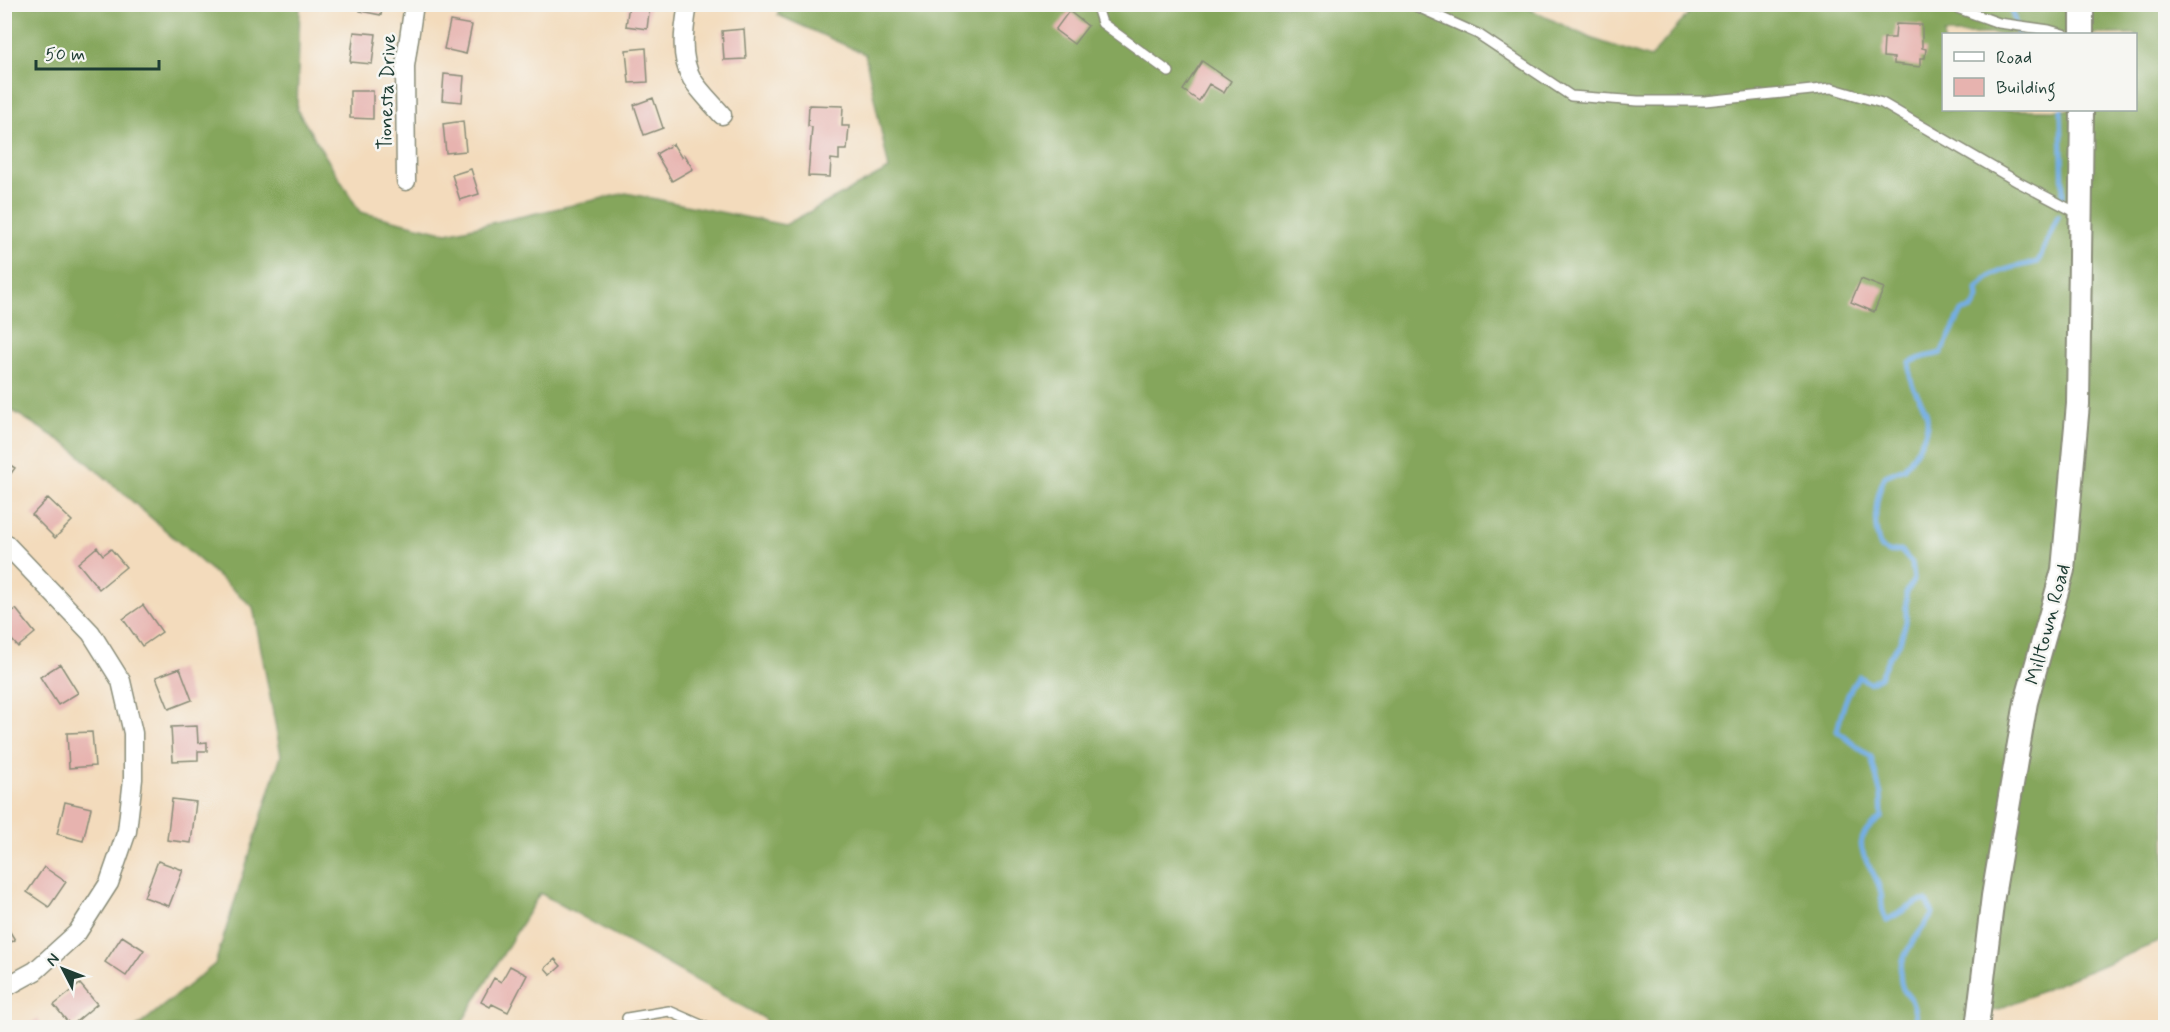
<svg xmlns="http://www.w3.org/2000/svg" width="2170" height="1032" viewBox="0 0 2170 1032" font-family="Mynerve,sans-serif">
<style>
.forest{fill:#85a65b;stroke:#527248;stroke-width:1.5;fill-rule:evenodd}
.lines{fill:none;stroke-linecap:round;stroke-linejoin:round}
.stream{stroke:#73aee4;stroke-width:5}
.building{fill:#e7b3af}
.service-casing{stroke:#898c78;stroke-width:12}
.minor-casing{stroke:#898c78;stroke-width:21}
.tertiary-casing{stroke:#898c78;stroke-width:26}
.service{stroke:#fff;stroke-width:9}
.minor{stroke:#fff;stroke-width:18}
.tertiary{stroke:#fff;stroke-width:22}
.labels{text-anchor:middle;stroke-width:5;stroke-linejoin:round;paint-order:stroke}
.street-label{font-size:20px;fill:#1f3d34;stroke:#f6f6f2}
</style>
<rect width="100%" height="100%" fill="#f6f6f2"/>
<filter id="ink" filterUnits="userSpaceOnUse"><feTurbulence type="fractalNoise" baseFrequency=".0167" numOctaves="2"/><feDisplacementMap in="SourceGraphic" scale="12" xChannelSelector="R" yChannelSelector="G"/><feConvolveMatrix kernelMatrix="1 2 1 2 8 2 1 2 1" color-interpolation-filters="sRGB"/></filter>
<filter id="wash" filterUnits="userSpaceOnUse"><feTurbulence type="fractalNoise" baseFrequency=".008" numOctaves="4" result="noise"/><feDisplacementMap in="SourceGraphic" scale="24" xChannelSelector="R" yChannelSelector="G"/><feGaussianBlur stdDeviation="1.35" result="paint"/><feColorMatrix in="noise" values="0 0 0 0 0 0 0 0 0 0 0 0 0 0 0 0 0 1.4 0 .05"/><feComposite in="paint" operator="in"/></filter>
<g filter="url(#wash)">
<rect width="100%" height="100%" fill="#f3dbbc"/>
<path class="forest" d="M4,5H300L297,110L360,212L447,233L626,193L785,225L889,169L865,54L778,15L779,5H1521L1590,38L1650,58L1696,5H2165V939L1956,1027L773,1028L762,1017L540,893L459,1027H137L215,964L281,755L253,607L69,446L5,406ZM1944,34H2136V110H1944Z"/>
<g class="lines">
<path class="stream" d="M2010,4L2018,34
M2061,110L2063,199
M1918,1028C1916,1019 1915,1008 1911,1000C1909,996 1905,993 1903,989C1891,960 1920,935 1933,913L1926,901H1920L1887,920C1879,908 1884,902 1880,889C1869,855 1843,845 1882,817L1881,795L1871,757L1837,731C1842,711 1846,693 1859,676L1869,683L1880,677L1888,659L1900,642L1906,622V594L1914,579L1912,563L1900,550L1889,552L1881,548C1872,526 1875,497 1885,476L1904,468C1915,454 1932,431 1926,412C1919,391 1908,390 1910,363C1918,357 1931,356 1941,353L1962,311L1972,309L1978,299L1977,289C1995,268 2013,268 2038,262L2058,216"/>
</g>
<g id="blocks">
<path class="building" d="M361,4H383L381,15L360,11Z
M629,4H650L647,29L626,26Z
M1069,11L1088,26L1074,44L1055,30Z
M450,21L472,25L466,54L444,49Z
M1896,24L1922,25V48L1926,49L1925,58H1920V67L1894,64V58L1883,57L1884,38H1895Z
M744,29L746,59L724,60L722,31Z
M354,32L376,34L372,64L350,62Z
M646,48L648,82L629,83L626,50Z
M1202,61L1231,81L1224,93L1209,84L1199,101L1183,90Z
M444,74L464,76L462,102L442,100Z
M350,91H373V119L350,118Z
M653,98L663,128L644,135L634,105Z
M809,105L843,106L842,126H849L847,150H839V160L831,159L830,177L808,176L812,127L808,126Z
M463,121L466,151L446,153L443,124Z
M673,144L681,157L684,155L693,169L672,181L656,154Z
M471,169L479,194L460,200L452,175Z
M1861,279L1884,288L1874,312L1851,302Z
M4,461L15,468L4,483Z
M48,498L72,521L55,538L32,515Z
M97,547L103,555L111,549L126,567L99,589L78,563Z
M143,605L162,632L142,646L123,619Z
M16,609L35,633L18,647L4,631V618Z
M60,664L78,693L58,705L40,677Z
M180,668L192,700L169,709L156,677Z
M197,726L198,743L207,742V751H198V760L173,761L171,727Z
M92,732L95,766L69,768L67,733Z
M172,799L196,802L191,843L167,840Z
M65,802L91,808L83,841L57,834Z
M158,861L183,870L169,906L144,897Z
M44,867L66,882L49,907L27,892Z
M4,922L15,940L4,946Z
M122,936L144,950L126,976L105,962Z
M555,959L561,966L551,975L545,968Z
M510,966L527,975L508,1012L492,1004L490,1007L481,1002L494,978L501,982Z
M80,984L97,1004L71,1026L54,1005Z
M38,1019L42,1028H20Z"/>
</g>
</g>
<g filter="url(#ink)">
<use href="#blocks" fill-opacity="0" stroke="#898c78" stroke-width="1.5"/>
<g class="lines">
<g class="service-casing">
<path id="service" d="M1096,4L1102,23L1169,72
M1411,4L1478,34L1571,96L1638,101H1705L1831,88L1882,103L2018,182L2079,214
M1946,4L1999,23L2049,30L2063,34
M627,1018L669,1011L708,1028"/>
</g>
<g class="minor-casing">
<path id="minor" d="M688,4C684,28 679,57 692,79C700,92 713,104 722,115
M406,181L405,66L414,4
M4,542L91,633L121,681L133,733V779L127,831L109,883L77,933L35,971L4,988"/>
</g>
<g class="tertiary-casing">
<path id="tertiary" d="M2082,4V34
M1977,1028L1993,896L2026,702L2063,570L2078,404L2082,110"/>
</g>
<use href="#service" class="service"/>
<use href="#minor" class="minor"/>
<use href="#tertiary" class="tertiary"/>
</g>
</g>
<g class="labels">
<g class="street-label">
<text transform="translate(386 92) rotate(-88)" y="7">Tionesta Drive</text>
<text transform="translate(2047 624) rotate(-75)" y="7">Milltown Road</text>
</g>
</g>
<rect width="2170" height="1032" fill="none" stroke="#f6f6f2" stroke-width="24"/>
<rect x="1942" y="33" width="195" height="78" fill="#f6f6f2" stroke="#a0aca6" stroke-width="1.5"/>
<rect x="1954" y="52" width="30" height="9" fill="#ffffff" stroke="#a0aca6" stroke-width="1.5"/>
<text x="1996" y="63" font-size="18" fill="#1f3d34">Road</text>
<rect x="1954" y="78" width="30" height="18" fill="#e7b3af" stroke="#a0aca6" stroke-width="1.5"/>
<text x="1996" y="93" font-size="18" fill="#1f3d34">Building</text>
<g transform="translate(63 969) rotate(312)" stroke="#f6f6f2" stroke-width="4.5" paint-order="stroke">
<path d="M0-4.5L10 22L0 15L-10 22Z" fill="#1f3d34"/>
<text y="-9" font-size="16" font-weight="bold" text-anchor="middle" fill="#1f3d34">N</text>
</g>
<path d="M36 60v9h123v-9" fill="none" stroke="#1f3d34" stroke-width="3"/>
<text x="45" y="60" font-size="18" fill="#1f3d34" stroke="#f6f6f2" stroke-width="4.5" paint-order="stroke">50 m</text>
</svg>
